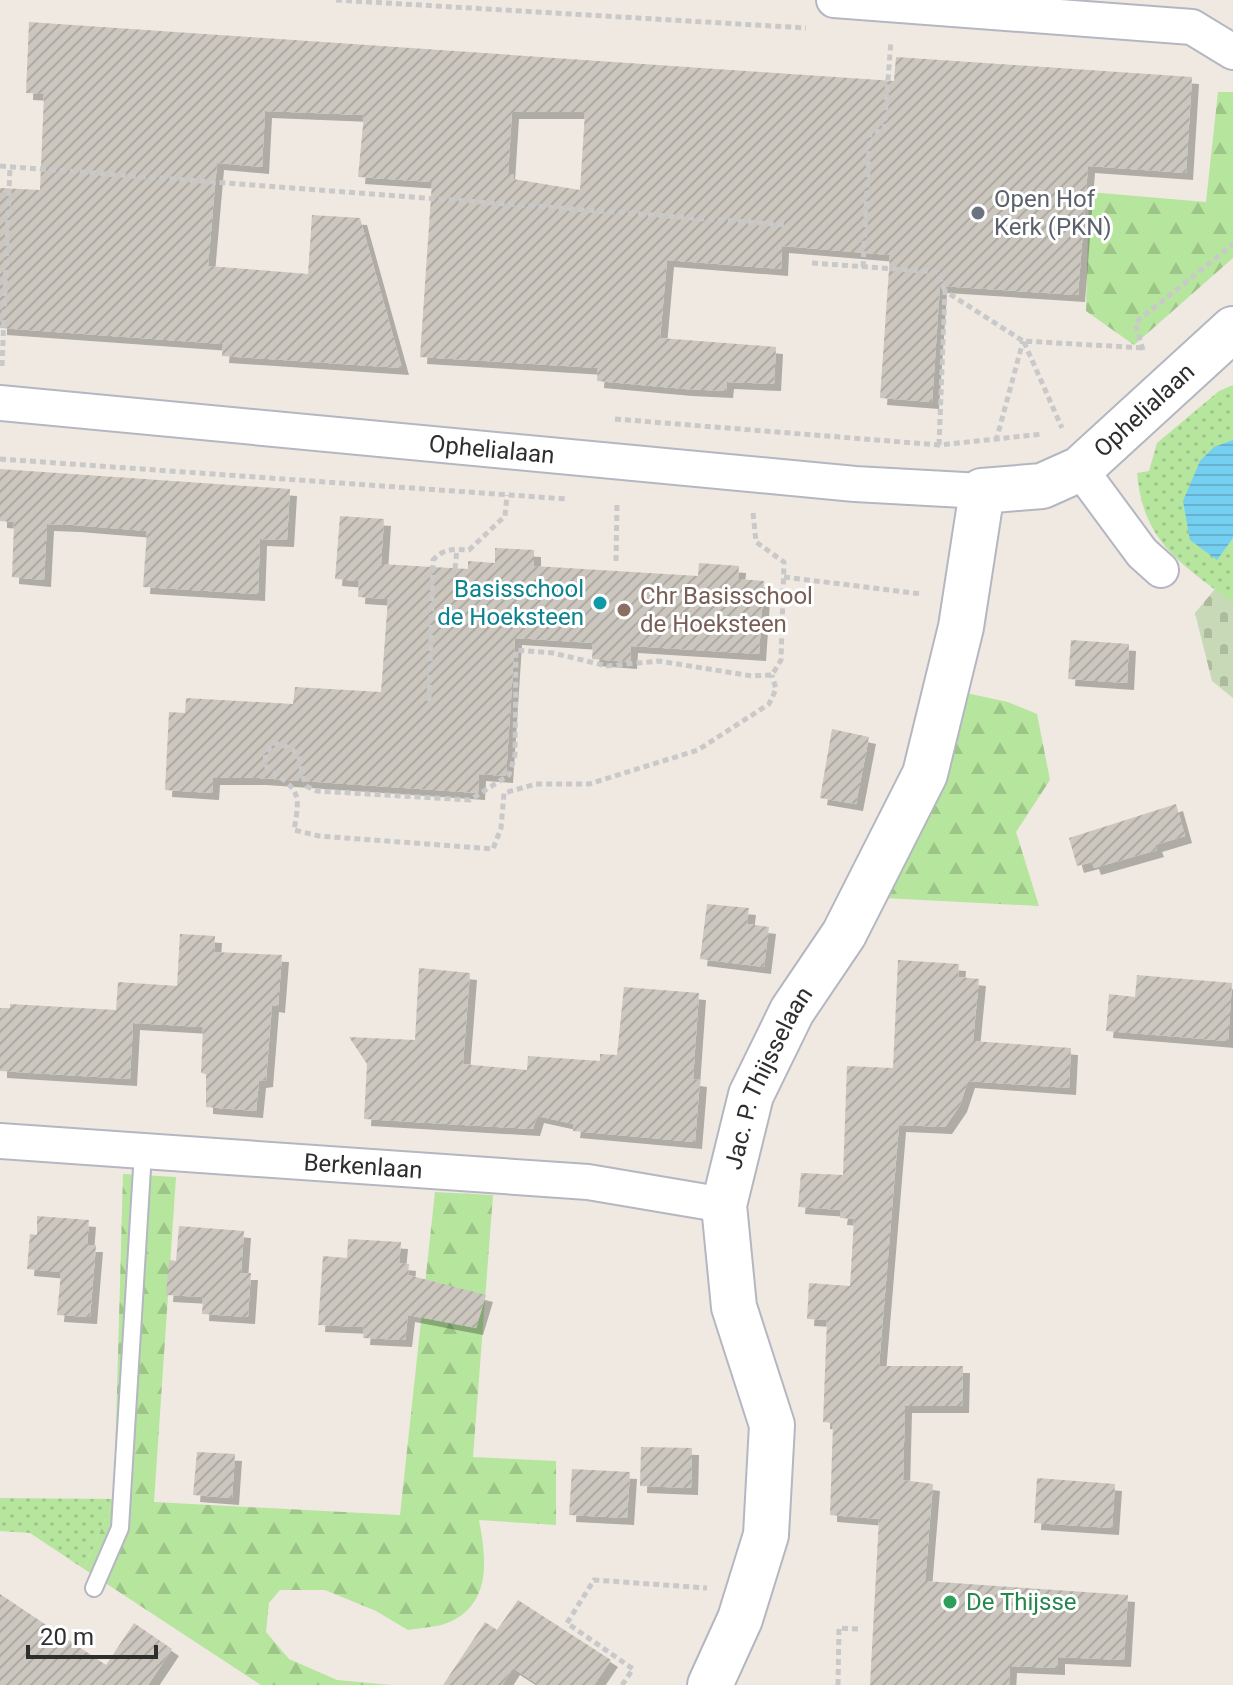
<svg xmlns="http://www.w3.org/2000/svg" width="1233" height="1685" viewBox="0 0 1233 1685" font-family="Roboto,sans-serif">
<style>
.forest{fill:url(#forest-firs)}
.cemetery{fill:url(#cemetery-stones)}
.park{fill:url(#park-dots)}
.water{fill:url(#water-rules)}
.building{fill:url(#building-hatch);fill-rule:evenodd;filter:url(#shadow)}
.lines{fill:none;stroke-linecap:round;stroke-linejoin:round}
.lane-casing{stroke:#b4b7c1;stroke-width:20}
.street-casing{stroke:#b4b7c1;stroke-width:38}
.secondary-casing{stroke:#b4b7c1;stroke-width:48}
.path{stroke:#c9c9c9;stroke-width:5;stroke-dasharray:6 4;stroke-linecap:butt}
.lane{stroke:#fff;stroke-width:16}
.street{stroke:#fff;stroke-width:34}
.secondary{stroke:#fff;stroke-width:44}
.worship-dot{fill:#6b7280;stroke:#fff;stroke-width:3}
.culture-dot{fill:#0f9aa8;stroke:#fff;stroke-width:3}
.education-dot{fill:#8d6e63;stroke:#fff;stroke-width:3}
.leisure-dot{fill:#2e9e5b;stroke:#fff;stroke-width:3}
.labels{text-anchor:middle;stroke-width:6;stroke-linejoin:round;paint-order:stroke}
.worship-label{font-size:24px;fill:#5b616d;stroke:#fff;text-anchor:start}
.street-label{font-size:24px;fill:#2e2e2e;stroke:#fff}
.culture-label{font-size:24px;fill:#0d838f;stroke:#fff;text-anchor:end}
.education-label{font-size:24px;fill:#785e54;stroke:#fff;text-anchor:start}
.leisure-label{font-size:24px;fill:#27864d;stroke:#fff;text-anchor:start}
</style>
<defs>
<pattern id="forest-firs" width="22" height="20" patternUnits="userSpaceOnUse" patternTransform="scale(2)"><rect width="22" height="20" fill="#b6e59e"/><path d="M5 1l3.5 6h-7zM16 11l3.5 6h-7z" fill="#9dc588"/></pattern>
<pattern id="cemetery-stones" width="16" height="16" patternUnits="userSpaceOnUse" patternTransform="scale(2)"><rect width="16" height="16" fill="#c8d9b8"/><path d="M2 7V4a2 2 0 0 1 4 0v3zM10 15v-3a2 2 0 0 1 4 0v3z" fill="#acbb9e"/></pattern>
<pattern id="park-dots" width="8" height="8" patternUnits="userSpaceOnUse" patternTransform="scale(2)"><rect width="8" height="8" fill="#b6e59e"/><path d="M2 2h.1M6 6h.1" fill="none" stroke="#9dc588" stroke-width="1.8" stroke-linecap="round"/></pattern>
<pattern id="water-rules" width="6" height="5" patternUnits="userSpaceOnUse" patternTransform="scale(2)"><rect width="6" height="5" fill="#75cff0"/><path d="M0 2.5h6" fill="none" stroke="#66b2ce"/></pattern>
<pattern id="building-hatch" width="6" height="6" patternUnits="userSpaceOnUse" patternTransform="scale(2)"><rect width="6" height="6" fill="#cbc7bf"/><path d="M-1 1l2-2M0 6l6-6M5 7l2-2" fill="none" stroke="#afaba4"/></pattern>
<filter id="shadow"><feDropShadow dx="7" dy="7" stdDeviation="0" flood-color="#0004"/></filter>
</defs>
<rect width="100%" height="100%" fill="#efe9e1"/>
<path class="forest" d="M1218,92H1233V258L1134,345L1086,311L1089,192L1206,202Z
M966,693L1008,702L1037,714L1050,780L1016,832L1039,906L884,898C921,832 951,768 966,693Z
M123,1174L176,1177L154,1502L400,1515L435,1192L493,1195L473,1457L556,1461V1525L479,1520C486,1557 492,1601 452,1621C440,1627 421,1628 408,1630L376,1611L325,1590H280L269,1603L266,1632L289,1659L337,1680L392,1685H261L84,1569L114,1499Z"/>
<path class="cemetery" d="M1215,589L1233,602V698L1212,681L1195,613Z"/>
<path class="park" d="M1233,385V603C1182,564 1143,543 1137,473L1149,471L1157,443L1219,391Z
M0,1498L114,1499L84,1569L30,1533L0,1531Z"/>
<path class="water" d="M1233,440V538L1217,560L1190,540L1183,501L1200,461L1214,447Z"/>
<path class="building" d="M29,22L894,81L896,57L1192,77L1186,173L1088,166L1078,295L940,286L932,402L880,398L890,255L782,246L781,269L667,260L660,338L776,347L774,384L727,382L726,391L685,389L597,381L598,368L420,357L432,182L358,177L364,115L265,111L262,167L217,163L208,266L308,274L312,215L360,218L402,368L222,356L223,344L0,328V188L40,190L44,94L26,93ZM512,112H585L580,190L513,179L514,174H508Z
M0,469L290,489L287,540L260,539L258,594L143,587L147,531L73,525L47,524L44,580L12,577L14,522L0,521Z
M340,516L384,519L381,564L468,569V561L495,563V548L534,550V566L698,576L699,563L739,566L738,579L764,581L759,654L631,646L630,662L592,659L593,643L515,638L506,776L479,774L478,793L259,778H213L212,793L165,790L169,712L185,713L186,698L293,704L295,687L381,692L388,599L358,597L359,581L335,579Z
M1071,640L1129,644L1127,683L1068,679Z
M832,729L869,737L856,804L820,798Z
M1176,804L1185,836L1155,845L1157,850L1094,868L1092,862L1077,866L1069,838Z
M707,904L749,908L747,924L769,927L764,967L700,959Z
M180,934L215,936L214,952L282,955L278,1006L272,1005L266,1080L259,1081L256,1111L206,1107V1074L201,1073L203,1027L133,1023L130,1079L0,1071V1008H10V1004L116,1010L118,982L177,986Z
M898,960L959,964L958,977L979,979L973,1041L1071,1048L1069,1088L968,1081L960,1105L945,1127L899,1125L879,1366H963L962,1406H905L903,1480L933,1484L925,1581L1128,1595L1124,1660L1058,1657V1668L1010,1666L1009,1685H870L879,1519L830,1515L833,1423L823,1422L827,1320L807,1319L809,1283L850,1286L854,1219L840,1218L841,1210L798,1207L801,1173L843,1175L847,1066L893,1068Z
M419,968L470,973L463,1064L527,1070L528,1056L600,1061V1054L617,1055L624,987L699,993L693,1079L700,1080L695,1142L573,1131L574,1124L537,1116L533,1129L364,1119L367,1064L349,1037L415,1040Z
M1137,975L1232,983L1228,1041L1106,1031L1109,994L1135,997Z
M37,1216L89,1220L87,1245H96L90,1317L57,1315L61,1272L27,1269L30,1234L37,1235Z
M179,1226L244,1231L241,1273H251L248,1317L202,1314L203,1297L166,1295L169,1260L176,1261Z
M348,1239L401,1242L399,1263L409,1264L408,1275L486,1295L476,1328L408,1315L405,1340L363,1338L364,1327L318,1325L323,1256L347,1258Z
M641,1447L692,1448L691,1488L640,1486Z
M197,1452L235,1454L232,1498L193,1495Z
M572,1469L630,1472L627,1518L569,1515Z
M1037,1478L1115,1484L1112,1528L1034,1523Z
M0,1594L106,1665L134,1623L172,1649L148,1685H0Z
M518,1600L611,1660L594,1685H539L513,1668L502,1685H443L485,1622L497,1630Z"/>
<g class="lines">
<g class="lane-casing">
<path id="lane" d="M94,1588L120,1528L143,1152"/>
</g>
<g class="street-casing">
<g id="street">
<path d="M834,0L1192,27L1233,52"/>
<path id="s1" d="M0,403L855,484L982,491"/>
<path d="M1080,469L1142,553L1161,570"/>
<path id="s2" d="M0,1141L588,1182L724,1205"/>
</g>
</g>
<g class="secondary-casing">
<g id="secondary">
<path id="s3" d="M710,1685L740,1619L766,1535L772,1425L734,1307L724,1205L751,1095L792,1011L844,934L925,774L961,627L982,491L1042,486L1080,469L1233,329"/>
</g>
</g>
<path class="path" d="M336,0L806,28
M0,166L786,225
M812,263L937,272L945,291
M863,267L870,132L884,131L891,41
M1024,342L1062,428
M1143,350L1135,323L1233,244
M2,366L10,167
M615,419L939,445L1043,434
M996,441L1023,341
M939,445L945,291L1023,341L1145,348
M0,459L567,499
M753,513L756,542L784,562L781,660L772,675L752,676L659,661L607,666L553,653L516,650L515,755L509,775L470,800L317,791L306,786C296,759 307,751 274,743L265,754L267,768C299,790 301,792 294,830L319,836L493,849L501,828L504,793L536,784H589L698,750L769,704L776,689L772,675
M616,561L617,503
M455,569L457,549
M784,577L922,594
M429,701L433,560C444,548 454,549 469,550L505,516L507,495
M622,1685L633,1669L567,1623L594,1580L707,1588
M838,1685L839,1628L858,1629"/>
<use href="#lane" class="lane"/>
<use href="#street" class="street"/>
<use href="#secondary" class="secondary"/>
</g>
<circle class="worship-dot" cx="978" cy="213" r="8"/>
<circle class="culture-dot" cx="600" cy="603" r="8"/>
<circle class="education-dot" cx="624" cy="610" r="8"/>
<circle class="leisure-dot" cx="950" cy="1602" r="8"/>
<g class="labels">
<g class="worship-label">
<text x="994" y="207">Open Hof<tspan x="994" dy="28">Kerk (PKN)</tspan></text>
</g>
<g class="street-label">
<text dy="8" stroke="none"><textPath href="#s3" startOffset="1454">Ophelialaan</textPath></text>
<text dy="8" stroke="none"><textPath href="#s1" startOffset="494">Ophelialaan</textPath></text>
<text dy="8" stroke="none"><textPath href="#s3" startOffset="632">Jac. P. Thijsselaan</textPath></text>
<text dy="8" stroke="none"><textPath href="#s2" startOffset="364">Berkenlaan</textPath></text>
</g>
<g class="culture-label">
<text x="584" y="597">Basisschool<tspan x="584" dy="28">de Hoeksteen</tspan></text>
</g>
<g class="education-label">
<text x="640" y="604">Chr Basisschool<tspan x="640" dy="28">de Hoeksteen</tspan></text>
</g>
<g class="leisure-label">
<text x="966" y="1610">De Thijsse</text>
</g>
</g>
<path d="M28 1645v12h128v-12" fill="none" stroke="#2e2e2e" stroke-width="4"/>
<text x="40" y="1645" font-size="24" fill="#2e2e2e" stroke="#ffffff" stroke-width="6" paint-order="stroke">20 m</text>
</svg>
